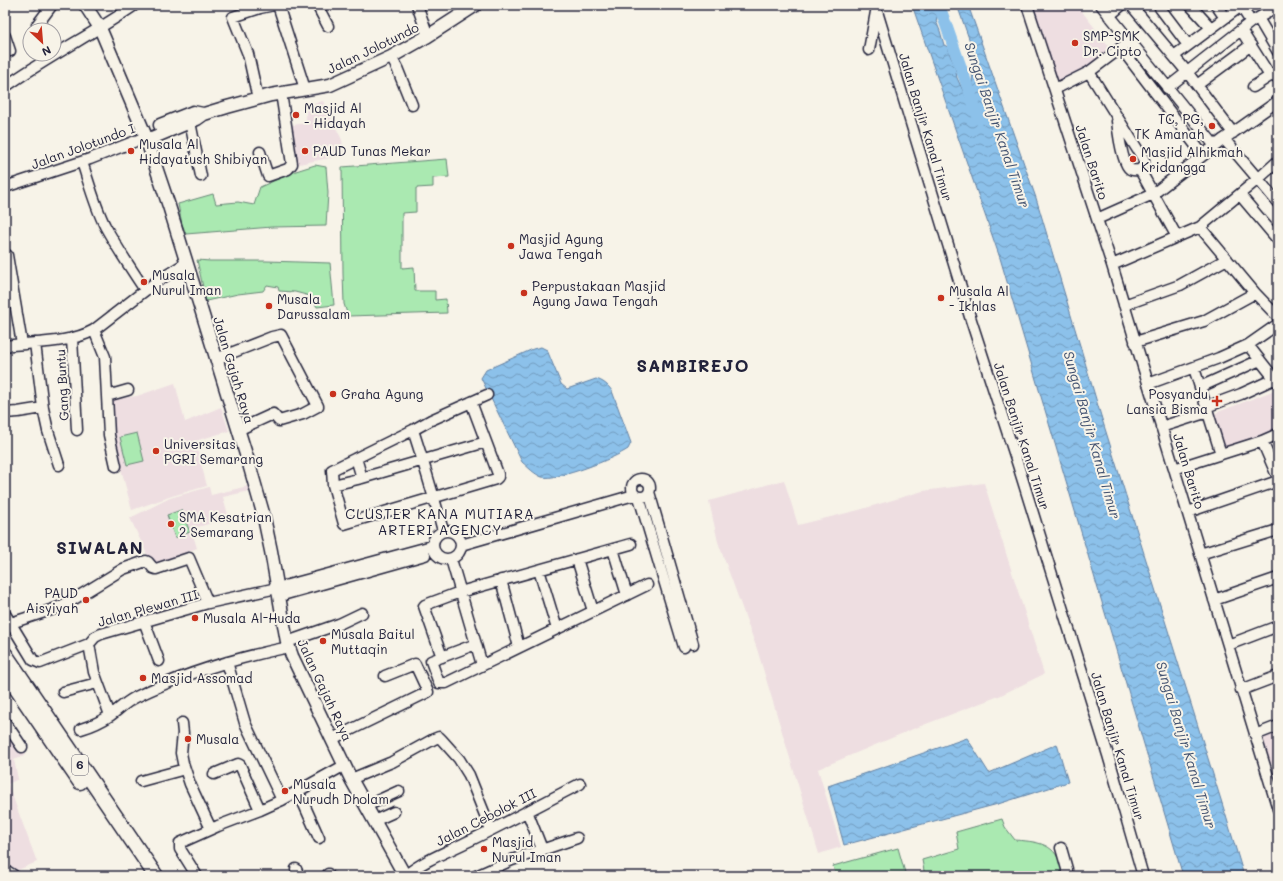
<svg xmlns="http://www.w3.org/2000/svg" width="1283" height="881" viewBox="0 0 1283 881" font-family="Mali,sans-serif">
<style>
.built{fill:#eedee1}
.green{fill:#aae9b1;stroke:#668676}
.water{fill:url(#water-waves);stroke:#6281a4}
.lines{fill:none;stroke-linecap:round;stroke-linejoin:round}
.stream{stroke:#6281a4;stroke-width:2}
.river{stroke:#8cc1ea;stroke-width:12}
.minor-casing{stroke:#22223b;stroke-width:13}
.major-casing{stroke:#22223b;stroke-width:15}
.highway-casing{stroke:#22223b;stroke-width:17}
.minor{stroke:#f7f3e8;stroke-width:10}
.major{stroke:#f7f3e8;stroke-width:12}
.highway{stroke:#f7f3e8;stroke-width:14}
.poi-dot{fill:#c8321e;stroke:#f7f3e8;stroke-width:1.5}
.labels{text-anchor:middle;stroke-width:4;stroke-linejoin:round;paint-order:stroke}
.shield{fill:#f7f3e8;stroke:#62616f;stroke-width:1}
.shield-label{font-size:12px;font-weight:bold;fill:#22223b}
.poi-label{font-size:13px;fill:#22223b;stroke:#f7f3e8;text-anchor:start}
.street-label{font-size:13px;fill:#22223b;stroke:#f7f3e8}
.water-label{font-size:14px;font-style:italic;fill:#425270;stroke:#f7f3e8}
.neighbourhood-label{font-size:14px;letter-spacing:1px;fill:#22223b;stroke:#f7f3e8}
.district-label{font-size:17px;font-weight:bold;letter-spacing:1px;fill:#22223b;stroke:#f7f3e8}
</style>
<defs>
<pattern id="water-waves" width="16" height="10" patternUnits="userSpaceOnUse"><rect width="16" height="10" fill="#8cc1ea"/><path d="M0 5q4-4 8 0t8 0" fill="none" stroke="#729cbf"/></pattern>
</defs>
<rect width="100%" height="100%" fill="#f7f3e8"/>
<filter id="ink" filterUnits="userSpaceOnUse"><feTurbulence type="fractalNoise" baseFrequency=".025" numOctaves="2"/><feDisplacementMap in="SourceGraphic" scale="8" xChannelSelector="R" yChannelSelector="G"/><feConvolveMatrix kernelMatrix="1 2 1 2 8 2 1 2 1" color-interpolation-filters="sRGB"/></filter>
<g filter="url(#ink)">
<path class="built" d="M1030,5H1077L1111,49L1086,70L1057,83Z
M323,101L342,140L344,155L294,165L287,126L306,123V106Z
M175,383L185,422L221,407L229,431L195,441L207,486L172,496L132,510L111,432L109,400L137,396Z
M1275,390L1278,394V432L1225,452L1213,414Z
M784,480L798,525L859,510L923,491L984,483L1044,674L999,696L913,729L818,769L841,847L819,854L757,649L718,542L709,501Z
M248,486L249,491L223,497L229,518L191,529L197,548L153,567L130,518L170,498L209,487L211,495Z
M5,716L26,754L14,760L18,779L8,784L37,862L18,870L5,863Z
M1278,727V762L1269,765L1259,735Z"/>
<path class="green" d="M447,159L449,177L433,178V187L416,188V212L402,213V268L414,267L415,291H435V300L446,299L447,313L348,316L344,304L343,274L342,167Z
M315,165L326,167L328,193L326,226L272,227L186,234L182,224L178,204L213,194L216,204L238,202L254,205L260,187L296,171Z
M197,260L210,261H267L330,263L334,305L317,307L310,296L295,292L279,291L278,287L267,285L263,291L238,294L206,301Z
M137,433L144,461L127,465L120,437Z
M181,510L190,532L175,538L167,515Z
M1002,819L1005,827L1015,840C1044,842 1058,845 1064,876H925L922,860L959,849L956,832Z
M898,848L906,876H836L833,866Z"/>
<path class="water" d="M912,5H940L936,21L940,31L944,45L948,47L950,55L955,66L957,78L975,116L978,117L973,99L972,47L957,5H968L1036,198L1101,416L1226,816L1244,876H1183L1000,258Z
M541,347L547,350L561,384L567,389L596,379C603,381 608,385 612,391L631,443L628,449C615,458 558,481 542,477C534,474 528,467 522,462L481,378L486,370L533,349Z
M967,738L989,773L1057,744L1068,782L998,804L844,845L828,786Z"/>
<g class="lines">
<path class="stream" d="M5,308L12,307"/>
<path class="river" d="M939,5L979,119"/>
<g class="minor-casing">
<path id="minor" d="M278,5L305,89
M317,5L328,26
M417,5L428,36
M875,5L971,320L1018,465L1108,755L1143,876
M1027,5L1112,265L1278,809
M1101,5L1215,146
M1131,5L1187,72L1233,133
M1160,5V8L1188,45
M1190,5L1211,28
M1216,5L1225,18
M1240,5L1251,22L1274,9
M1109,16L1122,5
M1258,18L1278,52
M37,25L52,5
M1241,30L1270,76
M5,36L10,51
M1121,48L1203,155
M869,50L876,12
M1174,56L1241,6
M391,57L397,68L412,105
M1089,72L1144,160V165L1140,170L1177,237
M1197,85L1251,45
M5,87C47,57 93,34 135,5
M1253,87L1278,71
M1167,88L1251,22
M1055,89L1089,72L1126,44
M258,99L248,54L233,17L260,8L274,5
M1117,121C1118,130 1122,164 1130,169C1132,171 1137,170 1140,170
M190,122L201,176
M260,152L268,176L288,169L292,164L281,93
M1278,161L1258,179L1278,203
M82,162C89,183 95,206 105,226C117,248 131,269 145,290
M5,187L90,159L146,137
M1240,195L1278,240
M1097,219L1153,194L1224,139L1278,101
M1200,227L1255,293L1278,317
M7,255L22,344
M1112,265L1200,227L1258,179L1224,139
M1124,305L1180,285L1227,259
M94,330L105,357L109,435L116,466
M72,338L77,430
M1135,342L1204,321L1255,293
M35,343L43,408L48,431L59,465
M1248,345L1278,383
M5,346C33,342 69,344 94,330L156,282L186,263
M216,359L272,337L281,335L318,406L303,414L279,421L273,414L238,430
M1194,368L1221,454
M1148,384L1219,358L1248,345L1278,324
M1200,387L1260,360
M107,396L128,390
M1206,407L1241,394L1274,379
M5,413L18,412L43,408
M1161,427L1208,412
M413,430L431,420L487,395
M1262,441L1278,478
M356,458L362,478
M1174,469L1262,441L1278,434
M632 488a9 9 0 1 1 18 0a9 9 0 1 1-18 0Z
M333,485L362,478L486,442
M649,492L693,644
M639,497L684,647
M1188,512L1278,481
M433 545a14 14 0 1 1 28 0a14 14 0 1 1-28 0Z
M443,531C434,497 424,464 413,430L332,470L333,485L344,524L496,479L498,477V474L471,402
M461,545L634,495
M613,549L627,595
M1200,554L1278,530
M451,559L482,665
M577,559L593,611
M539,570L557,629
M501,580L519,647
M279,596L425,555
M1214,600L1278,578
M5,614L33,660L40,663L89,644L95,637L101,634L208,603L277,588L432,546
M144,621L159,661
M11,623L57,608L71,601L123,569L146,561L148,562L153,568L156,569L189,558L208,603
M287,642L339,624L362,613
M89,644L94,672L110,715
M476,644L431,661L439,683H446L647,585
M1228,645L1278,626
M442,657L424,606L425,605L460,592L631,544
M227,662L245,723L282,800
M1241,690L1278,676
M63,692L97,683
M5,722L22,747
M182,723L183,733L181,753L183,763L190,784L211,829
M81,729C91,726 102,721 111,715C119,709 126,702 136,697C184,673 236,658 289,647
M1255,735L1278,726
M332,739L428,692L415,664L385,676
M214,774L238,764L240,765L260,810
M351,779L392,762L434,739L439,737L442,740L459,759L469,775L491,830
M141,781L185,769
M298,791L319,838
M366,806L399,791
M527,811L542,849
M374,821L394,812
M1061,848L1067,869V876
M296,869L299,876
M328,874L329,876
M197,876L180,849V843L218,826L260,810L282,800L345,765
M405,876C424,860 447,852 469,841C506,823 543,803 580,784
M476,876L512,860L577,838"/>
</g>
<g class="major-casing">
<path id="major" d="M85,5L100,28L144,132L169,206L249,464L263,513L271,551L287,642L292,656L351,779L405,876
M160,125L193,112L203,114
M147,140L197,119L204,114L227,107L271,95L330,85L391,57L428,36L476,5
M5,871L13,876"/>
</g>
<g class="highway-casing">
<path id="highway" d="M5,654L156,876
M5,672L80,782"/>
</g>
<use href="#minor" class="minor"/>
<use href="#major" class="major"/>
<use href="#highway" class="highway"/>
</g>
</g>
<g class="poi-dot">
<circle cx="1075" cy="43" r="4"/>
<circle cx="296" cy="115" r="4"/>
<circle cx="1212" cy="126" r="4"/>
<circle cx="131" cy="151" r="4"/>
<circle cx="305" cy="151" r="4"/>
<circle cx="1133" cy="159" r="4"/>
<circle cx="511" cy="246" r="4"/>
<circle cx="144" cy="282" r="4"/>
<circle cx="524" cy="293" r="4"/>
<circle cx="941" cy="298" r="4"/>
<circle cx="269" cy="306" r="4"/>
<circle cx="333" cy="394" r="4"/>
<path d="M1215 395h4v4h4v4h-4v4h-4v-4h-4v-4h4z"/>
<circle cx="156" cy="451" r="4"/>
<circle cx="171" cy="524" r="4"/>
<circle cx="86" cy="600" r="4"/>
<circle cx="195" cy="618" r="4"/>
<circle cx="323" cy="641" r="4"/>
<circle cx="143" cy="678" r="4"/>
<circle cx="188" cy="739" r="4"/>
<circle cx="285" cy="791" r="4"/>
<circle cx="484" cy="849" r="4"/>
</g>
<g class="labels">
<rect class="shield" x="72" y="755" width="16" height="20" rx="3"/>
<g class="shield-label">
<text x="80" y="769">6</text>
</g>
<g class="poi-label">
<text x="1083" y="41">SMP-SMK<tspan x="1083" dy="15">Dr. Cipto</tspan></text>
<text x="304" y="113">Masjid Al<tspan x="304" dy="15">- Hidayah</tspan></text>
<text x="1204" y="124" text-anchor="end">TC, PG,<tspan x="1204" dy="15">TK Amanah</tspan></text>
<text x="139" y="149">Musala Al<tspan x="139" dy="15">Hidayatush Shibiyan</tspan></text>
<text x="313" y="156">PAUD Tunas Mekar</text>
<text x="1141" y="157">Masjid Alhikmah<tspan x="1141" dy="15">Kridangga</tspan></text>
<text x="519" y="244">Masjid Agung<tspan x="519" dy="15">Jawa Tengah</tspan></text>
<text x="152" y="280">Musala<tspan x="152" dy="15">Nurul Iman</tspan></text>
<text x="532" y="291">Perpustakaan Masjid<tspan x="532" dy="15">Agung Jawa Tengah</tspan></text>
<text x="949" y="296">Musala Al<tspan x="949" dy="15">- Ikhlas</tspan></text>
<text x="277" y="304">Musala<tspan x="277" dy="15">Darussalam</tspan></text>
<text x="341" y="399">Graha Agung</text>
<text x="1208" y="399" text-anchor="end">Posyandu<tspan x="1208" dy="15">Lansia Bisma</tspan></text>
<text x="164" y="449">Universitas<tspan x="164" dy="15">PGRI Semarang</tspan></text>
<text x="179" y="522">SMA Kesatrian<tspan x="179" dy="15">2 Semarang</tspan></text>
<text x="78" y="598" text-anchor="end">PAUD<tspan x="78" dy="15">Aisyiyah</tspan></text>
<text x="203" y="623">Musala Al-Huda</text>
<text x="331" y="639">Musala Baitul<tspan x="331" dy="15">Muttaqin</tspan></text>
<text x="151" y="683">Masjid Assomad</text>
<text x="196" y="744">Musala</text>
<text x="293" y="789">Musala<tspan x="293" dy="15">Nurudh Dholam</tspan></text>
<text x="492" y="847">Masjid<tspan x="492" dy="15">Nurul Iman</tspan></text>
</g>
<g class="street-label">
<text transform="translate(373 48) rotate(-26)" y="5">Jalan Jolotundo</text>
<text transform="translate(926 127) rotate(73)" y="5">Jalan Banjir Kanal Timur</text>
<text transform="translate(83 146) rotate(-20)" y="5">Jalan Jolotundo I</text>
<text transform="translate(1092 162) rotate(72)" y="5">Jalan Barito</text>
<text transform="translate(234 370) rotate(73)" y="5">Jalan Gajah Raya</text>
<text transform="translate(62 385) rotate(-93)" y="5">Gang Buntu</text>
<text transform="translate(1022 436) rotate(72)" y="5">Jalan Banjir Kanal Timur</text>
<text transform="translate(1189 471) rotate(73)" y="5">Jalan Barito</text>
<text transform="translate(148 608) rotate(-16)" y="5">Jalan Plewan III</text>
<text transform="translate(325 690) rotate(65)" y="5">Jalan Gajah Raya</text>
<text transform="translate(1118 746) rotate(73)" y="5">Jalan Banjir Kanal Timur</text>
<text transform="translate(486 817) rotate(-27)" y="5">Jalan Cebolok III</text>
</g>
<g class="water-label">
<text transform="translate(997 125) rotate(71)" y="5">Sungai Banjir Kanal Timur</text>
<text transform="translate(1092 435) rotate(74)" y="5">Sungai Banjir Kanal Timur</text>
<text transform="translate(1186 745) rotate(73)" y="5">Sungai Banjir Kanal Timur</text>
</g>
<g class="neighbourhood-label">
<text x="440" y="519">CLUSTER KANA MUTIARA<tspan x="440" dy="16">ARTERI AGENCY</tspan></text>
</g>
<g class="district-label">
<text x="693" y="372">SAMBIREJO</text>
<text x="100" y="554">SIWALAN</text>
</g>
</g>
<rect width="1283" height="881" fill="none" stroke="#f7f3e8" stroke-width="20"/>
<rect x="10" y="10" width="1263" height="861" fill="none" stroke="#22223b" stroke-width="1.5" filter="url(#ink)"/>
<g transform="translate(42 42) rotate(154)"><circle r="19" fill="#f7f3e8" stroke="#a29fa3"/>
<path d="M0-3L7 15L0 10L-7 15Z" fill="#c8321e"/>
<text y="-6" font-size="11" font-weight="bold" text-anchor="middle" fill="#22223b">N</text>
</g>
</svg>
